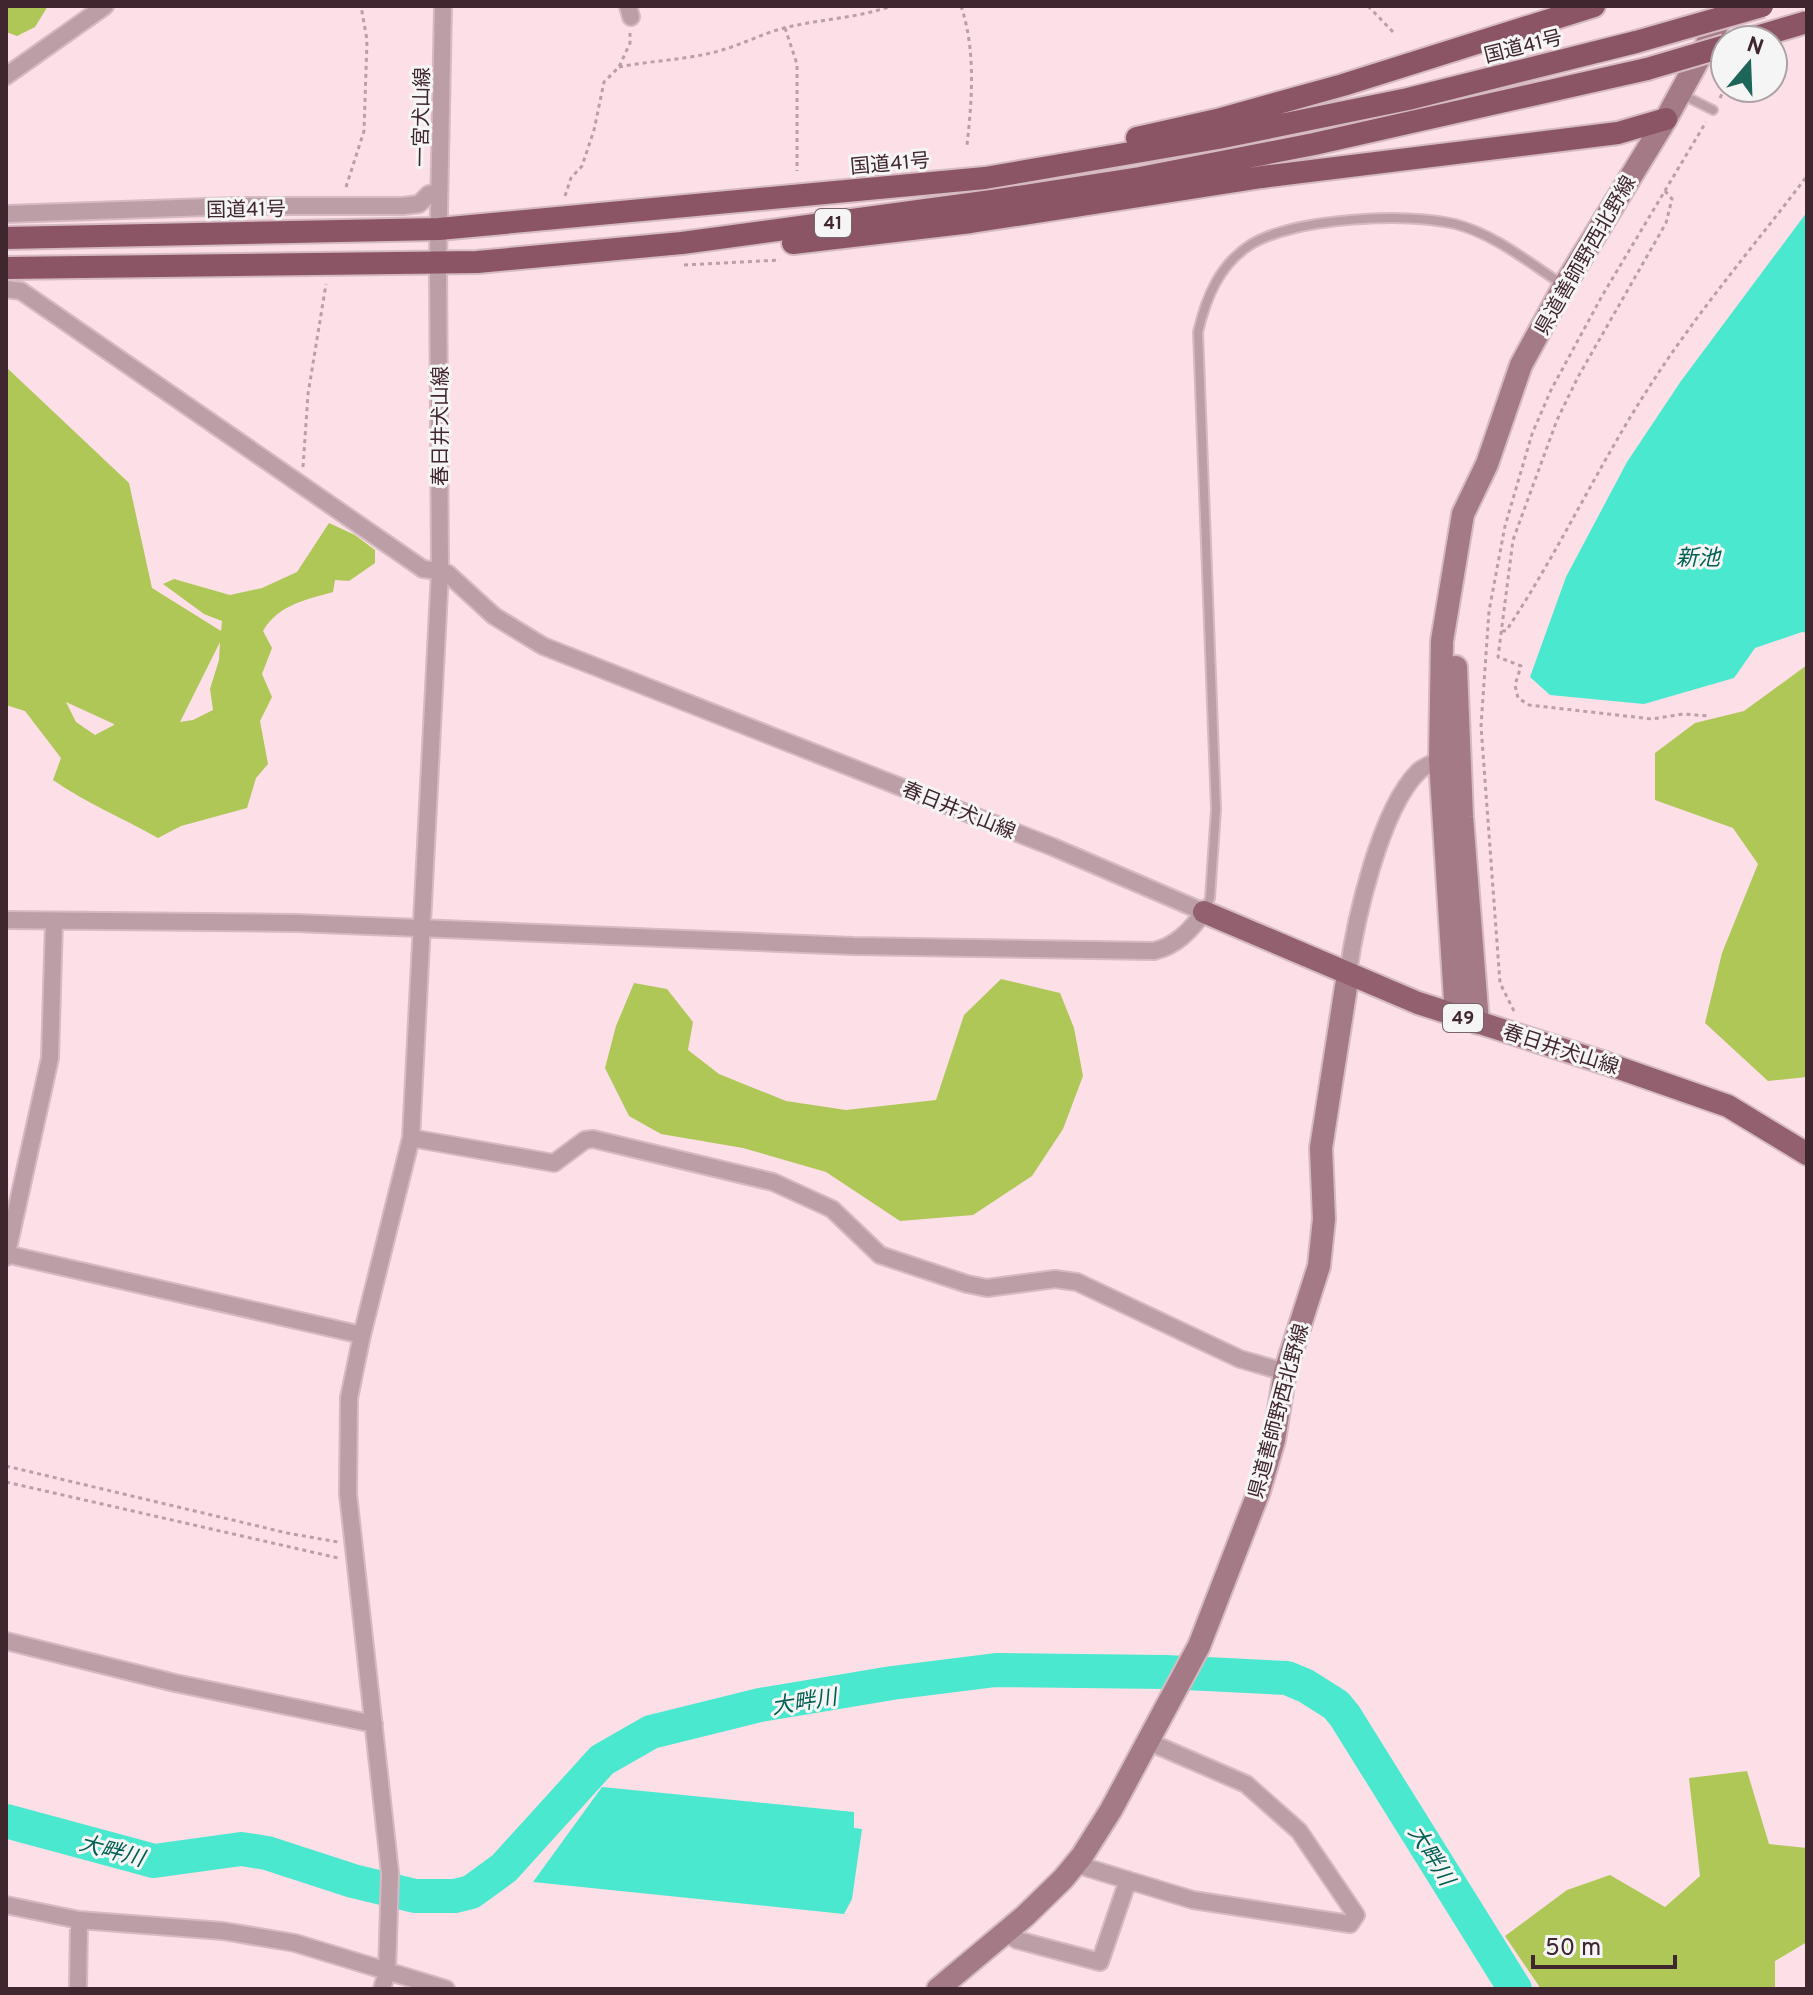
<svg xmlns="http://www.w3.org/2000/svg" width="1813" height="1995" viewBox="0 0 1813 1995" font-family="Overpass,'Noto Sans JP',sans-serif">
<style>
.green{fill:#afc756;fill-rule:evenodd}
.water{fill:#4ae8cf}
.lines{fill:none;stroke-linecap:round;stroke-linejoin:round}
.river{stroke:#4ae8cf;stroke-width:34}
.service-casing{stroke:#d6bac2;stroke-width:12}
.minor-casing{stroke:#d6bac2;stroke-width:20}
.secondary-casing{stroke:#d6bac2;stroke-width:26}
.primary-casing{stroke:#d6bac2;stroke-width:26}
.trunk-casing{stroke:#d6bac2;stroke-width:26}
.path{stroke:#bb9fa7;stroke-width:3;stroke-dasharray:4 4;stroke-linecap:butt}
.service{stroke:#bc9ea6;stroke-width:8}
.minor{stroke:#bc9ea6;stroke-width:16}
.secondary{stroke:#a47a86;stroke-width:22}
.primary{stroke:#93606f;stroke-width:22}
.trunk{stroke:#8b5566;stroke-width:22}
.trunk-bridge-casing{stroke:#d6bac2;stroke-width:26;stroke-linecap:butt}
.trunk-bridge{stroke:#8b5566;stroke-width:22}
.labels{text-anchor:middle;stroke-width:6;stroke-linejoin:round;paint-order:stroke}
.shield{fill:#f5f5f5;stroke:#76646a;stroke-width:2}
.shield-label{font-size:18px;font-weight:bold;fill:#40262e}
.street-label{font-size:20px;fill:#40262e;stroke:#f5f5f5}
.water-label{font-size:22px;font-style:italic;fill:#005f52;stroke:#f5f5f5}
</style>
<rect width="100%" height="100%" fill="#fcdfe7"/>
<path class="green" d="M6,6H48L35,27L17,36L6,32Z
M6,367L129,483L152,588L221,631L222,621L204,614L163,584L174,579L230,595L262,588L297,572L329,523L355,535L375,550V563L349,581L335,580L333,592C305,600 278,605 263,631L272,648L262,674L272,697L260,721L268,764L256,778L247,808L181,826L158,838C123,818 86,803 53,780L61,758L25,711L6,705ZM220,642L219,660L210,689L213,710L193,720L180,722ZM66,702L114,724V725L95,735L76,722Z
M1807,665V1077L1768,1081L1705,1023L1722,953L1758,864L1733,828L1655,800V753L1695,723L1744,711Z
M1001,979L1060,993L1074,1028L1083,1076L1063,1129L1032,1176L973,1215L900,1221L826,1172L743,1148L661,1134L629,1116L605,1068L616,1026L634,983L667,989L693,1022L688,1050L719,1074L786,1101L846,1110L936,1100L964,1015Z
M1747,1771L1769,1844L1807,1848V1942L1775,1961V1989H1541L1505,1936L1567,1890L1610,1875L1665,1907L1700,1876L1689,1778Z"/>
<path class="water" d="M1807,212V633L1802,632L1755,648L1734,678L1644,704L1550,695L1530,677L1566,577L1627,462L1681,381Z
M602,1787L854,1812V1828L862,1829L852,1899L844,1914L533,1882Z"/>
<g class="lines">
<path class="river" d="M6,1821L154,1861L241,1849L267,1853L353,1881L415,1896H455L471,1892L504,1868L602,1760L651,1732L760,1705L892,1683L996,1670L1166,1672L1287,1678L1306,1686L1336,1705L1345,1716L1515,1989"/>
<g class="service-casing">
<path id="service" d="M1681,94L1713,110
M1205,911L1210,898L1216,809L1198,332C1206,298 1219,265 1250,245C1293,218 1406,212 1455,224C1494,234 1528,262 1562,284"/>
</g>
<g class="minor-casing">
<path id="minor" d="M628,6L631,17
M6,76L105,6
M6,214L237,206H403L419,204L429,194L439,192
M6,289L21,291L423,569L440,571L411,1138L362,1335L349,1398L348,1494L390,1873L387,1972L382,1989
M6,920L296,923L853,946L1154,951C1176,946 1191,930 1204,912L1053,847L543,646L494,616L447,573L440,571L438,261L443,6
M1348,974C1355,921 1380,810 1418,772C1424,766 1432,764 1440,760
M411,1138L554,1163L585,1140L593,1139L773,1182L832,1209L880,1255L967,1284L987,1288L1055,1279L1077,1282L1240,1359L1285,1372
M6,1254L362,1335
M6,1257L50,1058L54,921
M6,1641L175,1683L374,1724
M1075,1864L1193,1900L1350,1924L1356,1915L1299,1831L1246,1784L1149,1742
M6,1905L79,1920L223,1931L295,1943L446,1989
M1005,1932L1017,1940L1100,1962L1128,1880
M78,1989L79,1920"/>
</g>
<g class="secondary-casing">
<path id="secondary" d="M1456,667L1462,817L1478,1023
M1456,1016L1440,760L1442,641L1463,514L1487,464L1521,365L1564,286L1666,119L1727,7
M938,1989L1025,1916L1063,1879L1082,1856L1111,1810L1199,1646L1259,1491L1274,1440L1285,1372L1319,1266L1324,1219L1321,1148L1348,974"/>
</g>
<g class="primary-casing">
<path id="primary" d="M1204,912L1418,1003L1605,1063L1728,1106L1807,1154"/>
</g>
<g class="trunk-casing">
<path id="trunk" d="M1137,138L1217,120L1343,85L1594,6
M6,238L439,229L985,178L1218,138L1408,99L1636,42
M793,243L971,222L1262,177L1618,133L1666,119
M6,268L477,262L682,243L992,201L1140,178L1314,144L1647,69"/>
</g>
<path class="path" d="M961,6C976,50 972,100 967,145
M1368,6L1394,33
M785,28L797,64V171
M619,67C649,61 681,60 711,53C738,47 762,33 788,27C822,19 858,18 891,6
M1720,98L1725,88
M346,187L364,131L367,40L361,6
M1665,191L1672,199L1666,223L1578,377L1557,420L1513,540L1498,657L1521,666L1515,685L1518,698L1529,705L1652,719L1683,714L1709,716
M565,196L571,178L582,166L594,130L604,82L619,67L630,43V33
M684,265L780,260
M303,467L308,394L326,284
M1502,631H1506C1562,547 1603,455 1659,372C1704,304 1758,241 1807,176
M1514,1011L1500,983L1481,726L1489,611L1505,526L1532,434L1551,390L1602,296L1706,122
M6,1466L287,1533L338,1542
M6,1482L338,1558"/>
<use href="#service" class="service"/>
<use href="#minor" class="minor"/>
<use href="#secondary" class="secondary"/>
<use href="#primary" class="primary"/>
<use href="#trunk" class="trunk"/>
<g class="trunk-bridge-casing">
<path id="trunk-bridge" d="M1746,40L1807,22
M1636,42L1762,6
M1647,69L1725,46"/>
</g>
<use href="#trunk-bridge" class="trunk-bridge"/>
</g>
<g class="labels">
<g class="shield">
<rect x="815" y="209" width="36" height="28" rx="6"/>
<rect x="1443" y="1004" width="40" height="28" rx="6"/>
</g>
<g class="shield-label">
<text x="833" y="229">41</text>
<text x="1463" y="1024">49</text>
</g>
<g class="street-label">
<text transform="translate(1523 46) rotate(-14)" y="7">国道41号</text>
<text transform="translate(421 117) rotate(-89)" y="7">一宮犬山線</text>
<text transform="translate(890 163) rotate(-5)" y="7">国道41号</text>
<text transform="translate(246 209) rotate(-1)" y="7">国道41号</text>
<text transform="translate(1585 255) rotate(-60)" y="7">県道善師野西北野線</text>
<text transform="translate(440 426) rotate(-90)" y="7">春日井犬山線</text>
<text transform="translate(959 810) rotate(22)" y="7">春日井犬山線</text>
<text transform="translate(1561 1049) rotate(18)" y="7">春日井犬山線</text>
<text transform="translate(1278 1411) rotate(-75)" y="7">県道善師野西北野線</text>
</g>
<g class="water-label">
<text x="1698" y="565">新池</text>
<text transform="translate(804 1701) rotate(-9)" y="8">大畔川</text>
<text transform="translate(112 1850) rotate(15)" y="8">大畔川</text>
<text transform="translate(1432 1855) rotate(58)" y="8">大畔川</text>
</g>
</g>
<rect width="1813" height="1995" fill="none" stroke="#40262e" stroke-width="16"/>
<g transform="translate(1749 64) rotate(19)"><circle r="38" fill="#f5f5f5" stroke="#ada2a5" stroke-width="2"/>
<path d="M0-6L14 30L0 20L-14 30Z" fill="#1d6459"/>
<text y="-12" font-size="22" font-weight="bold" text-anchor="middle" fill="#40262e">N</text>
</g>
<path d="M1533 1955v12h142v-12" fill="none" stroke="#40262e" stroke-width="4"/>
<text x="1545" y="1955" font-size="24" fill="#40262e" stroke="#f5f5f5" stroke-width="6" paint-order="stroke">50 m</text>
</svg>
